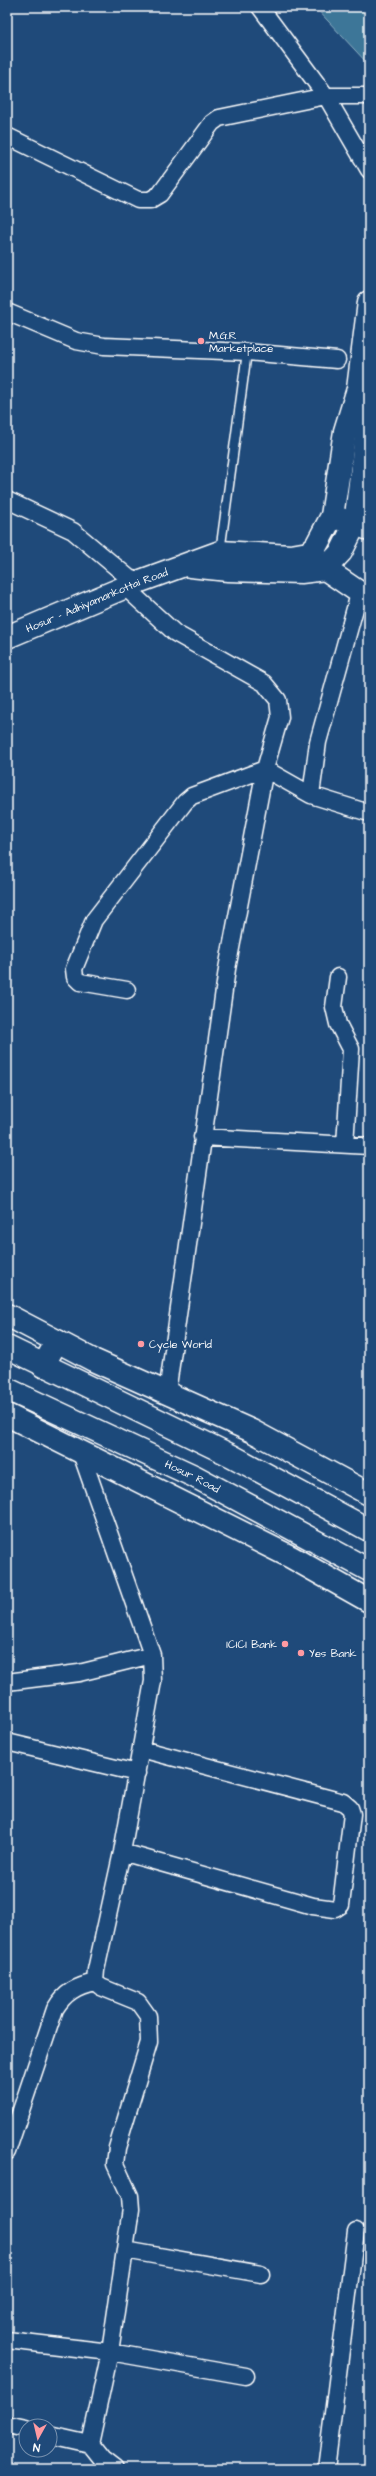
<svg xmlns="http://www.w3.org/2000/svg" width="376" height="2476" viewBox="0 0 376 2476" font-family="'Architects Daughter',sans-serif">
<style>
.water{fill:#3e7698;stroke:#8badc1}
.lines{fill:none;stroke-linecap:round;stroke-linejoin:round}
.lane-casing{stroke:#fff;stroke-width:11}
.street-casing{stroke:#fff;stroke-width:19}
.secondary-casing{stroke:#fff;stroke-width:25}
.primary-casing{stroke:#fff;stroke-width:25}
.highway-casing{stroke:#fff;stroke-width:25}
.lane{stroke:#1f4a7a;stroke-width:8}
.street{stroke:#1f4a7a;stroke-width:16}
.secondary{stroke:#1f4a7a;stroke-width:22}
.primary{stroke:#1f4a7a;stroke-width:22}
.highway{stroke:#1f4a7a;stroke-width:22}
.poi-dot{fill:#ff9aa2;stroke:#1f4a7a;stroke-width:1.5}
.labels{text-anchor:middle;stroke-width:3.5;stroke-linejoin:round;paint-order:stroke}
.poi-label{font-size:11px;fill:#fff;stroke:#1f4a7a;text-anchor:start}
.street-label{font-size:11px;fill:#fff;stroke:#1f4a7a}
</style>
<rect width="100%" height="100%" fill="#1f4a7a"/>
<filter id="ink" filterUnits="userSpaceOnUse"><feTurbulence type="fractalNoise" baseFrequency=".025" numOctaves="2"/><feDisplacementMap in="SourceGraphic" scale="8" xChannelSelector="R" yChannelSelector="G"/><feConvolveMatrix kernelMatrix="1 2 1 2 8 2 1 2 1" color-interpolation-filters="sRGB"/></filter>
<g filter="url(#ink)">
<path class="water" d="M316,7H367L368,64L315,7Z"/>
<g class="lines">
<g class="lane-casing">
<path id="lane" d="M220,552L247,352"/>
</g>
<g class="street-casing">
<path id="street" d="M260,7L326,96L369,170
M7,136L138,200H150L160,194L212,123L219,118L326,96H369
M7,312L76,341L104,346L247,352L337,360
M7,500L73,531L135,583
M126,588L175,633L264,683L278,700L280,717L265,769L227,969L167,1393
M359,594L318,742L311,795L369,813
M338,977L334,1007L338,1024L351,1049L345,1145
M127,990L80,982L75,977L74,969L94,920L185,802L192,796L265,769L311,795
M202,1137L369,1146
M81,1453L152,1655L153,1681L122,1852L96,1970L95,1982L101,1987L138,2002L148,2016L149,2042L117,2148L115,2164L130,2196L131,2209L110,2352L90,2444
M7,1682L79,1673L152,1655
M7,1742L137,1773
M122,1852L313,1906L335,1909L341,1905L352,1814L350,1808L343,1802L141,1749
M7,2152L55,2009C65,1992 77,1986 95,1982
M125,2250L261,2274
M7,2340L110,2352L246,2376
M7,2425L26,2429
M50,2435L90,2444L102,2459L115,2469
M326,2469L356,2231"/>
</g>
<g class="secondary-casing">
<path id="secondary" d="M7,1315L93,1360L252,1431L369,1494
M7,1415L291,1557L369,1601"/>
</g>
<g class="primary-casing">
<path id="primary" d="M332,516L369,529
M311,555L325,569L369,599"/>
</g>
<g class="highway-casing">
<g id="highway">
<path d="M190,566L228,570L301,572L325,569L341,552L355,524L366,434L358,392"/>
<path id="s1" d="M7,637L135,583L220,552L291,556L308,553L316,546L332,516L345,431L358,389L369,302"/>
<path d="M7,1347L232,1456L369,1530"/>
<path d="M43,1366L57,1341"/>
<path id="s2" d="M7,1389L194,1476L369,1570"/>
</g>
</g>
<use href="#lane" class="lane"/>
<use href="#street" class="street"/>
<use href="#secondary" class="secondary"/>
<use href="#primary" class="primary"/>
<use href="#highway" class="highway"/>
</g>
</g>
<g class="poi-dot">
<circle cx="201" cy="341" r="4"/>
<circle cx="141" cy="1344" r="4"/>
<circle cx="285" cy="1644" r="4"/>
<circle cx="301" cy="1653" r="4"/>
</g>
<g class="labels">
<g class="poi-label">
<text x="209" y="339">M.G.R<tspan x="209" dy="13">Marketplace</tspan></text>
<text x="149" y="1348">Cycle World</text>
<text x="277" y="1648" text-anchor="end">ICICI Bank</text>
<text x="309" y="1657">Yes Bank</text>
</g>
<g class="street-label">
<text dy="4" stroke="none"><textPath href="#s1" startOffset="97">Hosur - Adhiyamankottai Road</textPath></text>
<text dy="4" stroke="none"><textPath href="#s2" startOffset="205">Hosur Road</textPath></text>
</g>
</g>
<rect width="376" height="2476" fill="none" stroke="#1f4a7a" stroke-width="24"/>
<rect x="12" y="12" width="352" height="2452" fill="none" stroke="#fff" stroke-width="1.5" filter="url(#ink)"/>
<g transform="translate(38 2438) rotate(188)"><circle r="19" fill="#1f4a7a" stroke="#7992af"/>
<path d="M0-3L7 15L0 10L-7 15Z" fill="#ff9aa2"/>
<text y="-6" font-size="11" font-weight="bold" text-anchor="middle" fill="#ffffff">N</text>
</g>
</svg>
